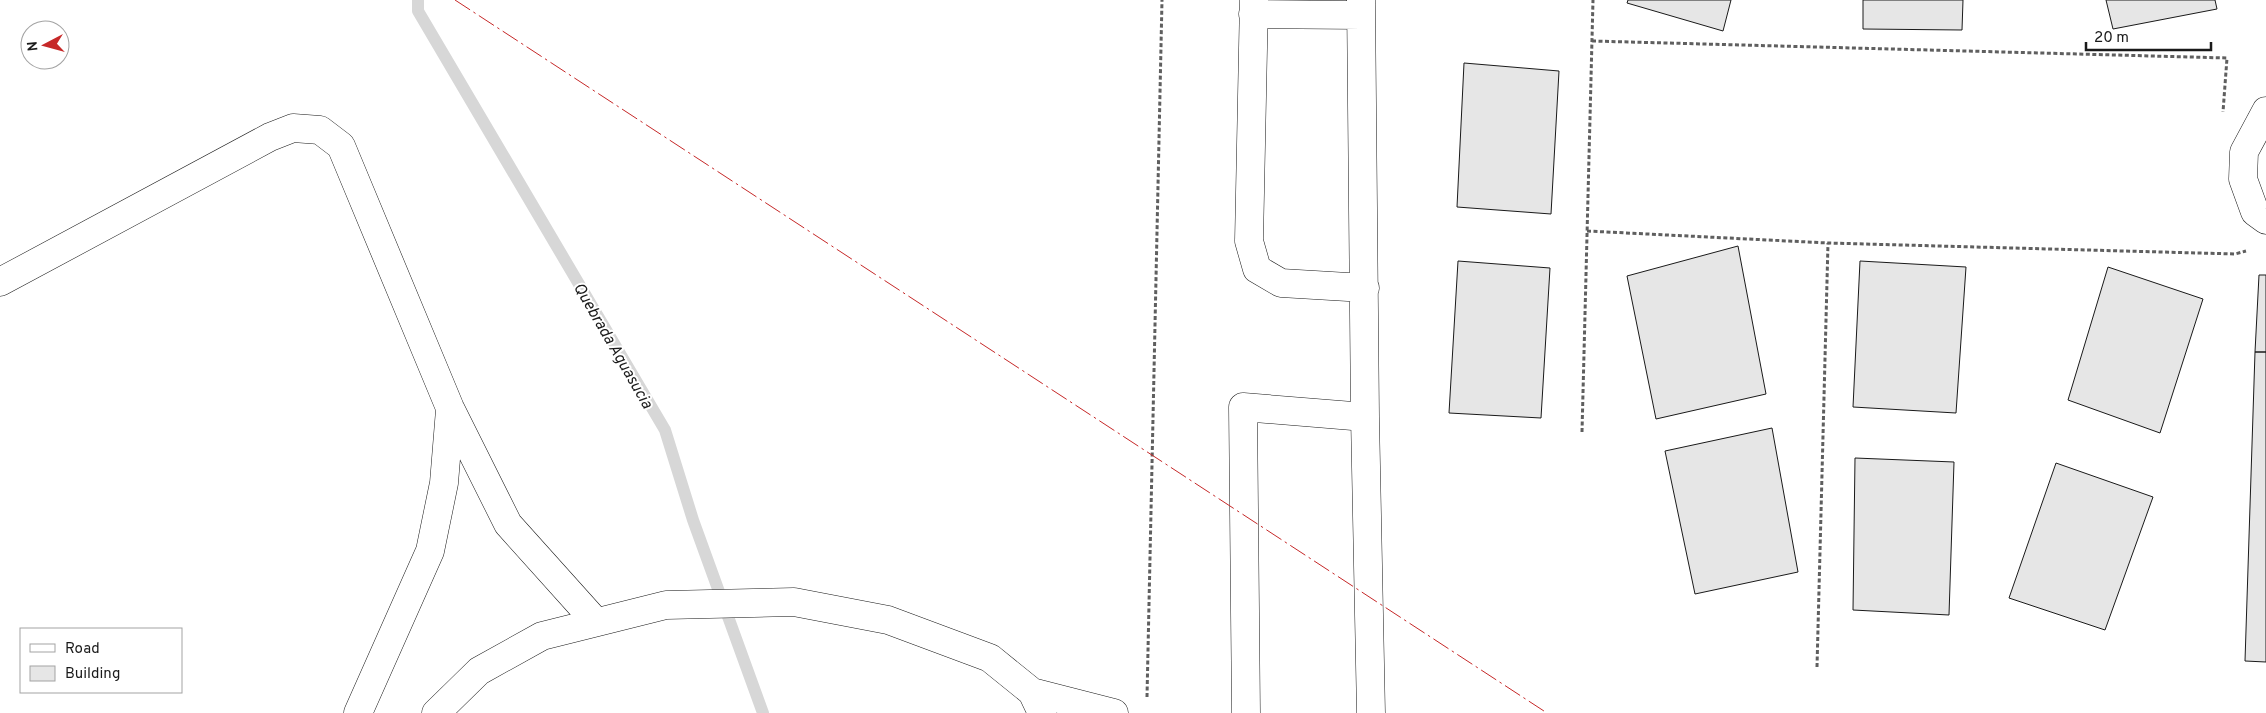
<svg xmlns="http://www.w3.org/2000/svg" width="2266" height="713" viewBox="0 0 2266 713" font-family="Overpass,sans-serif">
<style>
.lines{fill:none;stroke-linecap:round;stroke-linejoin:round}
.stream{stroke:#d7d7d7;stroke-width:12}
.building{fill:#e6e6e6;stroke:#1a1a1a}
.minor-casing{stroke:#1a1a1a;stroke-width:29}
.path{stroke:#5f5f5f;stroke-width:3;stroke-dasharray:4 2.5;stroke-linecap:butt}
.minor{stroke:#fff;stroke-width:28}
.power{stroke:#c62828;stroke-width:1;stroke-dasharray:18 4 2.5 4;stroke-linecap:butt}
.labels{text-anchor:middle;stroke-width:4;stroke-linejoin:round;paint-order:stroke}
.water-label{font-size:16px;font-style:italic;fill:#1a1a1a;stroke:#fff}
</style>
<rect width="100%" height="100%" fill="#fff"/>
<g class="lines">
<path class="stream" d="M418,0V11L665,430L693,520L763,713"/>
</g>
<path class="building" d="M1628,0H1731L1723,31L1627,3Z
M1863,0H1963L1962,30L1863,29Z
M2106,0H2215L2217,9L2113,29Z
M1464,63L1559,71L1551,214L1457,207Z
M1738,246L1766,394L1656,419L1627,276Z
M1458,261L1550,268L1541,418L1449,413Z
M1860,261L1966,267L1956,413L1853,407Z
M2108,267L2203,299L2160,433L2068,400Z
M2259,275H2266V352H2255Z
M2255,352H2266V662L2245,661Z
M1772,428L1798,572L1695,594L1665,451Z
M1855,458L1954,462L1949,615L1853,610Z
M2056,463L2153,497L2105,630L2009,598Z"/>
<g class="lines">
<g class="minor-casing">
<path id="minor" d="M1254,0L1249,241L1257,269L1281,283L1365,288
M1361,0L1365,417
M1253,14L1361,15
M2266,111L2244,152L2243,179L2255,212L2266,220
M0,282L270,137L293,128L320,130L341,146L450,408L508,524L596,622
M1032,692L1114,713
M358,713L430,551L444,483L450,410
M436,713L479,671L542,636L666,605L794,602L888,620L990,658L1032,692L1042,713
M1246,713L1243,407L1365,417L1371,713"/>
</g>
<path class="path" d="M1592,41L2227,58L2223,112
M1587,231L1828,243L2235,254L2246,251
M1582,432L1593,0
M1817,667L1828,243
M1147,697L1162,0"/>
<use href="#minor" class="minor"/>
<path class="power" d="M455,0L1547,713"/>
</g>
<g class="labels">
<g class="water-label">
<text transform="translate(614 345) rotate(60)" y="6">Quebrada Aguasucia</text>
</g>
</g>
<rect x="20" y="628" width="162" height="65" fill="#ffffff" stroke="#a3a3a3"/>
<rect x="30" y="644" width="25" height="8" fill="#ffffff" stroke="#a3a3a3"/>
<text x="65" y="653" font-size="15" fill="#1a1a1a">Road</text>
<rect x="30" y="666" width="25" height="15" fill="#e6e6e6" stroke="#a3a3a3"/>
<text x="65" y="678" font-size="15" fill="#1a1a1a">Building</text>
<g transform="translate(45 45) rotate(264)"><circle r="24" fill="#ffffff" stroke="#a3a3a3"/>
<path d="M0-4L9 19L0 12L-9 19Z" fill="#c62828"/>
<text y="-8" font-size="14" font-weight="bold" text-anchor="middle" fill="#1a1a1a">N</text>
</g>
<path d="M2086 42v8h125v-8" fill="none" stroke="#1a1a1a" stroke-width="2.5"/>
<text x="2094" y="42" font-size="15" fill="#1a1a1a" stroke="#ffffff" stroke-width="4" paint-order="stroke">20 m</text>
</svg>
